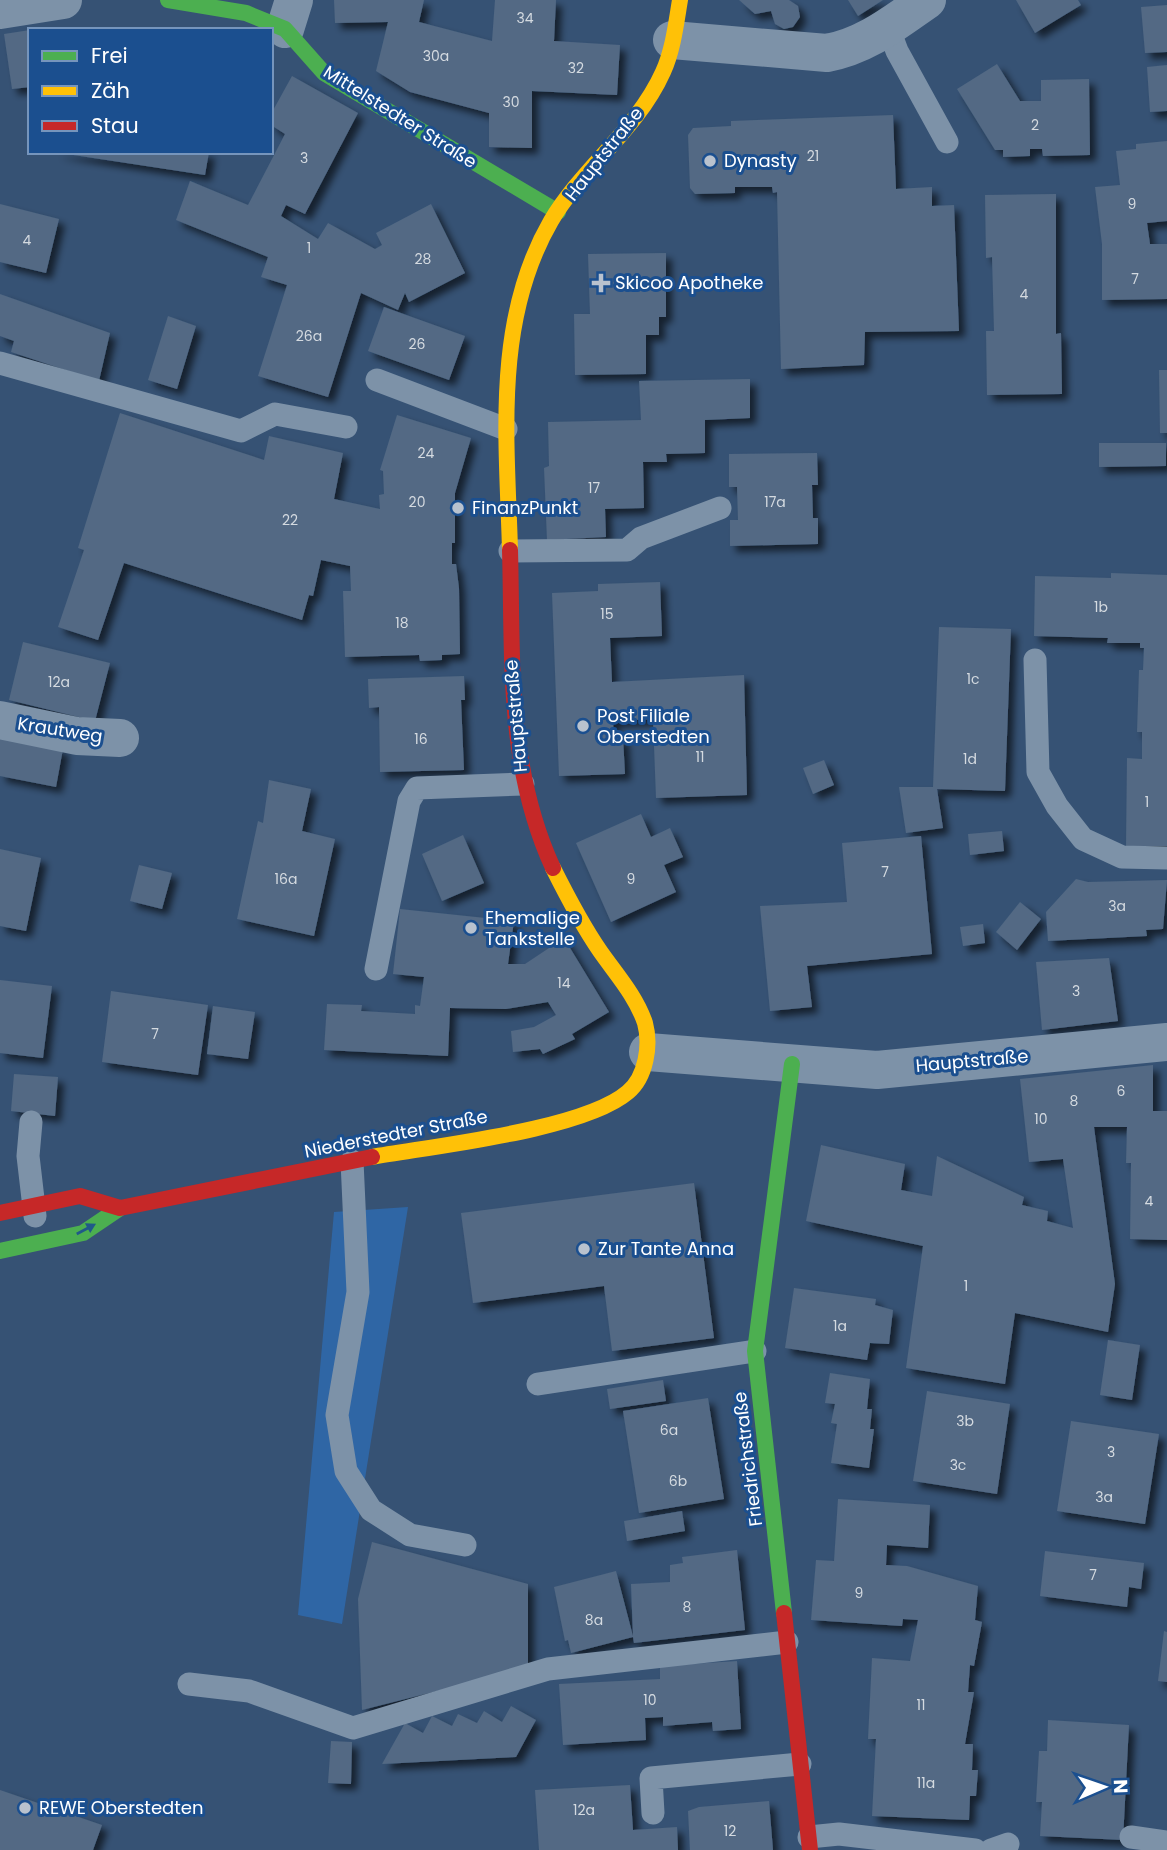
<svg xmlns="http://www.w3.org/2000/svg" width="1167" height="1850" viewBox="0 0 1167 1850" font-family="Poppins,sans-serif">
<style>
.green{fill:#2f66a5}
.building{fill:#526984;filter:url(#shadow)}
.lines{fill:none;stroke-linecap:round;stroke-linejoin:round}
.lane{stroke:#7d92a8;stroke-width:23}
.street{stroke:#7d92a8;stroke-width:38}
.fast{stroke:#4caf50;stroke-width:16}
.slow{stroke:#ffc107;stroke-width:16}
.jam{stroke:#c62828;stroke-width:16}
.oneway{fill:#205989}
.poi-dot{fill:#b9c2ce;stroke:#1b4f8f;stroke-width:2.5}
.labels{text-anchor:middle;stroke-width:6;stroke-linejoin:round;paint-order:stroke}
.number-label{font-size:14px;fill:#d4dae0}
.street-label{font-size:18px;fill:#fff;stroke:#1b4f8f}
.poi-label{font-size:18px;fill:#fff;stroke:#1b4f8f;text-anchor:start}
</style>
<defs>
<filter id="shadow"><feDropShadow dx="6" dy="6" stdDeviation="3.5" flood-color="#0009"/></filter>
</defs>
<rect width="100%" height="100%" fill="#365274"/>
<path class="green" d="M408,1207L342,1624L298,1615L334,1212Z"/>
<path class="building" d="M334,0H424L419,22L492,41L495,0H556L554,41L620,45L617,95L532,91V148L489,147V113L410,92L376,71L388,22L335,23Z
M739,0H789L798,6L800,17L793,27L784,29L775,24L771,11L755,14Z
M848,0H883L858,16Z
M1016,0H1078L1081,5L1035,33Z
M1167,5V52L1145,53L1141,7Z
M30,30V87L12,89L4,34Z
M997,64L1020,101H1041V80L1089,79L1090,155L1043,156L1042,149H1030V156L1003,157V150H995L957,89Z
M1167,65V111L1150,112L1147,67Z
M292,76L358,113L305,214L286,205L281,216L318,239L328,223L375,249L382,245L376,233L431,204L465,273L409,302L405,293L398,310L361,293L328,397L258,376L287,285L261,277L268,257L176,220L190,181L248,205L285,134L271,125V114Z
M893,115L896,189L932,187V206L954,205L959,331L865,332L864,365L781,369L777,192L773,193L772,187H735V193L695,194L690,188L688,135L693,128L731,126V121Z
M1167,141V221L1147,223L1150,244H1167V299L1102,300V244L1095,187L1120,185L1116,151L1136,149V144Z
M54,152H209L205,175Z
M1056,194V334L1061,333L1062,394L987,395L986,331H994L992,257L986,258L985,195Z
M0,204L59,219L46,273L0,262Z
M666,253V317H659V335H646V374L575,375L574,314H590L588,254Z
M0,294L110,333L99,381L11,352L14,341L0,336Z
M384,307L465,336L449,380L368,351Z
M168,316L196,326L177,389L148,380Z
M1159,370H1167V433H1160Z
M750,379V418L705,420V453L666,454L667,462H643L644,508L605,509L606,537L547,540L544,468L549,466L548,422L641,420L639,381Z
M120,413L264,460L269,436L343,453L334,499L380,509L379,495L384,494L383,471L380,470L397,415L471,438L455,493V543H452V564H456L459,588L460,654L442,655V660L420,661L419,655L345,657L343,591H351L350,566L321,560L313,596L309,595L302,620L124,563L98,640L58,627L84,550L78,548Z
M1099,443H1166V466L1099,467Z
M817,453L818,485H812L813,518H818V544L730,546V520H738L737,487H729V454Z
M1111,573L1167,575V846H1126L1127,758L1142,759V732H1137L1139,670H1143L1144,648H1140V643H1107L1108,638L1034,636L1035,576L1111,578Z
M660,582L662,636L610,638L612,682L744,675L747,795L656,798L653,719L613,721L614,738L623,737L625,774L559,776L552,593L598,591V584Z
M939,627L1011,629L1005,791L937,789L943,828L906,833L899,787H933Z
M23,642L110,663L95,721L9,700Z
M464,676L465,700H461L464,770L380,772L379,707L369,708L368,679Z
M0,736L63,749L56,787L0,776Z
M824,760L834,785L813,794L803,768Z
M269,780L311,789L302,831L335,839L314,936L237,919L258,821L263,823Z
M641,814L651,837L670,828L683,857L664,865L676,892L611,922L576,843Z
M1002,831L1004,851L970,855L968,834Z
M463,835L484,883L442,901L422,854Z
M921,836L932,954L807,966L812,1007L770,1011L760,906L847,902L842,843Z
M0,849L41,858L26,931L0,926Z
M139,865L172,873L162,909L130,901Z
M1076,879L1088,882L1167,880L1163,929L1146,930L1147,936L1048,941L1046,912Z
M1020,902L1041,919L1017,950L996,932Z
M400,909L514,921L508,964H525L564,938L609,1012L572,1034L575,1039L543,1054L540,1049L513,1052L511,1031L534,1027L556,1015L548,1002L506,1009L450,1008L448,1056L324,1050L327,1004L362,1005L361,1011L415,1014V1005L420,1006L424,977L393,974Z
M983,924L985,943L963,946L960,927Z
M1109,958L1118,1021L1042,1030L1036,962Z
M0,980L52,986L43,1058L0,1053Z
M111,991L208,1005L198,1075L102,1062Z
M213,1006L255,1012L248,1059L207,1054Z
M1153,1065V1111H1167V1240L1130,1239L1131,1163H1126L1127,1127H1094L1115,1284L1108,1332L1015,1313L1005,1384L906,1368L923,1246L806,1221L821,1145L905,1164L901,1190L932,1196L937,1156L1024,1197L1022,1205L1048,1211L1047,1221L1073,1228L1063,1159L1029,1162L1020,1079Z
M14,1074L58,1077L55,1116L11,1111Z
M694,1183L714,1338L612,1351L604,1286L473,1303L461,1213Z
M794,1288L876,1299L875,1305L893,1310L889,1344L870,1343L867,1360L785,1348Z
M1108,1340L1140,1345L1132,1400L1100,1395Z
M830,1373L870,1379L867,1409H872L870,1429H874L869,1468L831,1463L837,1424L831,1423L835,1404L825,1403Z
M663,1380L666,1401L610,1409L607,1389Z
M927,1391L1010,1404L997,1494L913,1481Z
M708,1398L724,1499L639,1513L623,1411Z
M1071,1421L1159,1434L1145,1524L1057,1511Z
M838,1499L930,1505L928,1548L887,1545L886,1565L907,1566L978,1586L975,1620L982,1622L974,1666L970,1665L968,1692H974L965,1744H973L972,1770H978L976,1796H970L969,1820L872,1816L876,1739H868L872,1658L910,1661L918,1620L903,1619L902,1626L811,1620L816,1560L834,1561Z
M682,1511L685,1531L627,1541L624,1521Z
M372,1542L528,1584V1668L362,1710L358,1599Z
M737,1550L745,1630L634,1643L633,1637L571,1653L568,1640L565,1641L554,1587L616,1571L633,1636L631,1584L670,1582V1565L683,1563L682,1557Z
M1045,1551L1144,1563L1141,1589L1129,1587L1127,1607L1040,1596Z
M1164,1631L1167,1632V1682L1158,1681Z
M737,1661L741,1729L713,1731L712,1722L663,1726V1717L645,1718L646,1740L563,1745L559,1684L660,1679V1666Z
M511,1706L536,1720L516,1757L382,1764L405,1723L423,1733L432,1716L452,1726L458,1714L477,1723L484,1711L502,1722Z
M1048,1720L1129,1725L1123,1840L1040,1836L1042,1802H1036L1039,1751H1047Z
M331,1741L352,1742L351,1784L328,1783Z
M630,1785L633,1830L677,1827L678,1850H539L535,1790Z
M0,1790L102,1825L93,1850H0Z
M769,1801L773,1850H690L688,1811L699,1807Z"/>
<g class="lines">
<path class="lane" d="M888,27L897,51L947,142
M0,363L241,431L275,414L346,427
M377,380L506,429
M510,551L627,550L641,538L720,508
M1035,660L1038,772L1057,806L1083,839L1122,857L1167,858
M376,969L409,801L417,788L523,784
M31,1122L28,1156L35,1216
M352,1161L358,1292L337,1415L346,1471L371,1510L410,1535L465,1545
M538,1384L755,1351
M189,1684L249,1691L353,1728L548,1669L787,1642
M653,1813L651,1778L800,1764
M809,1837L839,1834L975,1850
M1131,1837L1167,1842
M991,1850L1008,1844"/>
<path class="street" d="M0,10L63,0
M285,29L294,0
M672,40L827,53C866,46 895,22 927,0
M0,720L77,736L120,738
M648,1052L877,1070L1167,1042"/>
<path class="fast" d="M168,0L246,13L285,29L324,73L558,212
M0,1251L83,1233L120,1208
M784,1613L755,1351L792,1064"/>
<path class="slow" d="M510,550C507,440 493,321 551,221C582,168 637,130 663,72C673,50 676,24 680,0
M372,1157C433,1146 584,1130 628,1092C646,1077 651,1045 645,1023C636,996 616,974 600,951C582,925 567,896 553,868"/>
<path class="jam" d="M510,550C513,659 506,766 553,868
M0,1213L80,1196L120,1208L372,1157
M784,1613L810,1850"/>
</g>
<defs><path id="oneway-solid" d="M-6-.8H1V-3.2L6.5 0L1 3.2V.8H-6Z" transform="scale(1.75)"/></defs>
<use class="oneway" href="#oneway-solid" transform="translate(86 1229) rotate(-28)"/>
<g class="poi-dot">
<circle cx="710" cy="161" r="7"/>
<path d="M597.5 272.5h7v7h7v7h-7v7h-7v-7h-7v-7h7z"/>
<circle cx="458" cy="508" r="7"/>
<circle cx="583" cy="726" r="7"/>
<circle cx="471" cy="928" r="7"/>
<circle cx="584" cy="1249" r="7"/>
<circle cx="25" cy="1808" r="7"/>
</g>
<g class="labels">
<g class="number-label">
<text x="525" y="23">34</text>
<text x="436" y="61">30a</text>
<text x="576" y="73">32</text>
<text x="511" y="107">30</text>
<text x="1035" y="130">2</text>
<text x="813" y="161">21</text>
<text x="304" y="163">3</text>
<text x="1132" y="209">9</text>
<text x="27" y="245">4</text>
<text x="309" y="253">1</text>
<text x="423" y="264">28</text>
<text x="1135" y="284">7</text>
<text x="1024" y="299">4</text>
<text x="309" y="341">26a</text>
<text x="417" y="349">26</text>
<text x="426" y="458">24</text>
<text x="594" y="493">17</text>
<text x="417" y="507">20</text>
<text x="775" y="507">17a</text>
<text x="290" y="525">22</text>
<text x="1101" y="612">1b</text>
<text x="607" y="619">15</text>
<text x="402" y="628">18</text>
<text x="973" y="684">1c</text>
<text x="59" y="687">12a</text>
<text x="421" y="744">16</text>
<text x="700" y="762">11</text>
<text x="970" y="764">1d</text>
<text x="1147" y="807">1</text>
<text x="885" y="877">7</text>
<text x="286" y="884">16a</text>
<text x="631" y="884">9</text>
<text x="1117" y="911">3a</text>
<text x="564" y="988">14</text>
<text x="1076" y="996">3</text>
<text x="155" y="1039">7</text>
<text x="1121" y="1096">6</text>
<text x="1074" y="1106">8</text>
<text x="1041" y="1124">10</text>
<text x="1149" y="1206">4</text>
<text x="966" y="1291">1</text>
<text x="840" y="1331">1a</text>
<text x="965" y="1426">3b</text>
<text x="669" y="1435">6a</text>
<text x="1111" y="1457">3</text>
<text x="958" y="1470">3c</text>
<text x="678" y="1486">6b</text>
<text x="1104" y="1502">3a</text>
<text x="1093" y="1580">7</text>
<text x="859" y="1598">9</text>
<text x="687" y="1612">8</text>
<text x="594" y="1625">8a</text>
<text x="650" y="1705">10</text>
<text x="921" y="1710">11</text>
<text x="926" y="1788">11a</text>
<text x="584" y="1815">12a</text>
<text x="730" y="1836">12</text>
</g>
<g class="street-label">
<text transform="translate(400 117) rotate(32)" y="6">Mittelstedter Straße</text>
<text transform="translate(604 154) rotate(-52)" y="6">Hauptstraße</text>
<text transform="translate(516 716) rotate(-95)" y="6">Hauptstraße</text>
<text transform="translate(60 730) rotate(9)" y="6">Krautweg</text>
<text transform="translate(972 1061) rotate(-5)" y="6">Hauptstraße</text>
<text transform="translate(396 1134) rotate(-11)" y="6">Niederstedter Straße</text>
<text transform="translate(748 1459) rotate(-97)" y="6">Friedrichstraße</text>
</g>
<g class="poi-label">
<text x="724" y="167">Dynasty</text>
<text x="615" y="289">Skicoo Apotheke</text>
<text x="472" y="514">FinanzPunkt</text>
<text x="597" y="722">Post Filiale<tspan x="597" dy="21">Oberstedten</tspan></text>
<text x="485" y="924">Ehemalige<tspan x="485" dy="21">Tankstelle</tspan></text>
<text x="598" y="1255">Zur Tante Anna</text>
<text x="39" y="1814">REWE Oberstedten</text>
</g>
</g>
<rect x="28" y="28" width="245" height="126" fill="#1b4f8f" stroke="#7695bc" stroke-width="2"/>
<rect x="42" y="51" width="35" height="10" fill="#4caf50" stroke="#7695bc" stroke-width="2"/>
<text x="91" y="63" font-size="21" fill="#ffffff">Frei</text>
<rect x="42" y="86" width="35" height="10" fill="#ffc107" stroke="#7695bc" stroke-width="2"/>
<text x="91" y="98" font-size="21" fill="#ffffff">Zäh</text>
<rect x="42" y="121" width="35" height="10" fill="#c62828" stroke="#7695bc" stroke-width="2"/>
<text x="91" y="133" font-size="21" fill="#ffffff">Stau</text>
<g transform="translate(1104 1787) rotate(88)" stroke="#1b4f8f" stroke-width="5" paint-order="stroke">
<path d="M0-5L12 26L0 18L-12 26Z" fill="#ffffff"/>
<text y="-10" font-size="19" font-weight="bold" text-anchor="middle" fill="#ffffff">N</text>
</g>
</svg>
